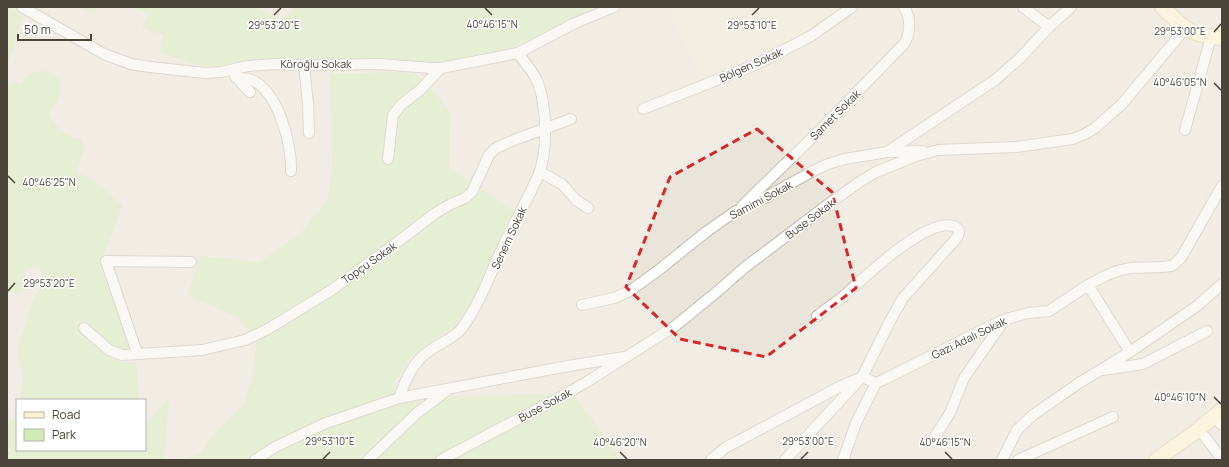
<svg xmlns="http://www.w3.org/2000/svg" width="1229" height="467" viewBox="0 0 1229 467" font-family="Manrope,sans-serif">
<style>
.residential{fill:#eae5da;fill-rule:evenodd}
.education{fill:#efe8d6}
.green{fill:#d2eab5}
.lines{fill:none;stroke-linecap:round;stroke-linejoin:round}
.street-casing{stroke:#c2bbae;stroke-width:12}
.secondary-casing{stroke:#d6c79b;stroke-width:16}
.street{stroke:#fff;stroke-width:10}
.secondary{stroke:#fff3cd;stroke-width:14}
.marked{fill:none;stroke:#d62828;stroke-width:3;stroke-dasharray:8 5;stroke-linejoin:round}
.ticks{fill:none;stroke:#4b4439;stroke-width:1.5}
.labels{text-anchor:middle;stroke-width:3;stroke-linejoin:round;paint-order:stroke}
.street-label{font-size:11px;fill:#4b4439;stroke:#fff}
.ticks-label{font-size:10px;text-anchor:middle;fill:#4b4439;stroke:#fff;stroke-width:3;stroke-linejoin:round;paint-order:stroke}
</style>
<rect width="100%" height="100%" fill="#f6f3ec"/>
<path class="residential" d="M7,7H1222V460H7ZM17,400H145V450H17Z"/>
<path class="education" d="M667,7H845L783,46L751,63L714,78L698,70Z"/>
<path class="green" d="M7,7H10L25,16L20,24L7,67Z
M74,7H98L95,13Z
M133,7H256L280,19L288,15L295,7H594L542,35L511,48L476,56L430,63L247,61L223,66L200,65L159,53L164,35L142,28L148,14Z
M38,71L50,72L60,80L59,87L61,95L49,113C55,127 66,136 80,140L85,148C80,156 80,163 76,172C95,180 107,190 122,206L103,257L101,271L109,287L123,322L130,348L123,351L107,341L84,320L79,327C84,339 106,359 120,362C125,363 130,362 136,361L139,400H20L23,376L17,353L33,300L46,280L37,263L20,275L31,280L32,288L23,291L7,294V84L11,85L12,81L21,84L29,75Z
M397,72L415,73L427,83L450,112L449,168L493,197L515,213L483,281L465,314L453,327L429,343L408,361L393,384L442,397L573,394L622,460H183L201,453L216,432L243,406L253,376L256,343L238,317L188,296L199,256L260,262L300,234L328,199L332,166L330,74Z
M169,400L164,460H7V424L13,420L17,409V450H145V424Z"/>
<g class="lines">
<g class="street-casing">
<path id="street" d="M22,7L104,54L131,64L150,67L205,73L221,72L248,66L276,64L304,65L379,64L431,68H441L518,53L573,24L614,7
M1023,7L1049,27
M304,65L308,104L309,133
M235,76L250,92
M236,78C240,78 245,78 249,79C278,88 292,145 291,171
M643,109L755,65L811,36L852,7
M1185,130L1211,37
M887,152L995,80L1019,59L1049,27L1071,7
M388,159L393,115L402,104L420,90L441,68
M540,172L562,184L576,200L588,208
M742,206L821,129L904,44C911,32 911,18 904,7
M1088,285L1130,352
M582,305L614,298L630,291L660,269L706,232L736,211L761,200L813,171L828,164L845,159L887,152L922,151
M84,328L109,350L122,355L202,350L245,340L268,329L330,291L395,244L434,214L449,205L465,198L472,192L489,155L496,148L514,140L571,119
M137,353L106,261L191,262
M1103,370L1143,364L1207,331
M399,398C406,378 414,360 432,349C443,342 454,338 462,328C481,302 491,272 504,244C515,221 528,199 538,176C548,153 547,107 538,83C534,72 525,63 518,53
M1220,423L1222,425
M1205,437L1222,459
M932,441L950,413L964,378L1003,322
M255,460L275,447L326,423L399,398L568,366L624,357
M368,460L417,413L446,391
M441,460L497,430L544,406L585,383L675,326L718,291L744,268L830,203L861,181L876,172L916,156L938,150L1016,147L1073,139L1085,134L1095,128L1122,104L1185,29
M711,460L725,448L841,386L862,377L876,383L885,379L1003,320L1028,313L1049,311L1088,285L1105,276L1117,271L1130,268L1162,267L1172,266L1181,258L1222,186
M785,460L862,377L890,321L903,298L955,240C957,238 959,235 959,232C959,229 956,227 953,226C924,218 860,282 839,300C831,305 824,311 817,316
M843,460L856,423L876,383
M1002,460L1017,430L1033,415L1079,383L1130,352L1197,306L1222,284
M1018,460L1113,417"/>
</g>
<g class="secondary-casing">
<path id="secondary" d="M1162,7C1185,29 1189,35 1222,38
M1156,460L1194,433L1222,410"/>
</g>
<use href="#street" class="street"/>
<use href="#secondary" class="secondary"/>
</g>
<path d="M0 0H1229V467H0ZM757,129L832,192L856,288L766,357L680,339L626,287L670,177Z" fill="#f6f3ec" fill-opacity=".55" fill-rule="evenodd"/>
<path class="marked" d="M757,129L832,192L856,288L766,357L680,339L626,287L670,177Z"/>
<path class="ticks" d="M485,8L492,15M274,15L281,8M752,15L759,8M1214,32L1221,24M1214,83L1221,90M8,176L15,183M8,291L15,283M1214,397L1221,404M620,452L627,459M945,452L952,459M323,459L330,452M801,459L808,452"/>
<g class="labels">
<g class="street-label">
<text x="316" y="68">Köroğlu Sokak</text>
<text transform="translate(751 65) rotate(-24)" y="4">Bölgen Sokak</text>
<text transform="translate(835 115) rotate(-45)" y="4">Samet Sokak</text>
<text transform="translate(761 200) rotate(-28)" y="4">Samimi Sokak</text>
<text transform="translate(810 219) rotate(-37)" y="4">Buse Sokak</text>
<text transform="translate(509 238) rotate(-65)" y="4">Senem Sokak</text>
<text transform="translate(369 263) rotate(-35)" y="4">Topçu Sokak</text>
<text transform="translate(969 338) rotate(-26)" y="4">Gazi Adalı Sokak</text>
<text transform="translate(545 405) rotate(-28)" y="4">Buse Sokak</text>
</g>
</g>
<g class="ticks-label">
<text x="492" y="28">40°46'15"N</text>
<text x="274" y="29">29°53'20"E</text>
<text x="752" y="29">29°53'10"E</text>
<text x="1180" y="35">29°53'00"E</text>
<text x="1180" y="86">40°46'05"N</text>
<text x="49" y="186">40°46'25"N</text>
<text x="49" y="287">29°53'20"E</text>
<text x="1180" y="401">40°46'10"N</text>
<text x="330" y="445">29°53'10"E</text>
<text x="808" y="445">29°53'00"E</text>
<text x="620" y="446">40°46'20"N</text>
<text x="945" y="446">40°46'15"N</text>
</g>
<rect width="1229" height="467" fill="none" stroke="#4b4439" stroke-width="16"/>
<rect x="16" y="399" width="130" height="52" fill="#ffffff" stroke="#b7b4b0"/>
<rect x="24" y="412" width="20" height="6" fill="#fff3cd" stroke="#b7b4b0"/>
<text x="52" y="419" font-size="12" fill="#4b4439">Road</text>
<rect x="24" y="429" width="20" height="12" fill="#d2eab5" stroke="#b7b4b0"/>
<text x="52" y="439" font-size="12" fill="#4b4439">Park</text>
<path d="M18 34v6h73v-6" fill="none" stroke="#4b4439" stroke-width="2"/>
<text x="24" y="34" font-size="12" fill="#4b4439" stroke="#ffffff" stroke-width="3" paint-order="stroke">50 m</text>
</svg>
